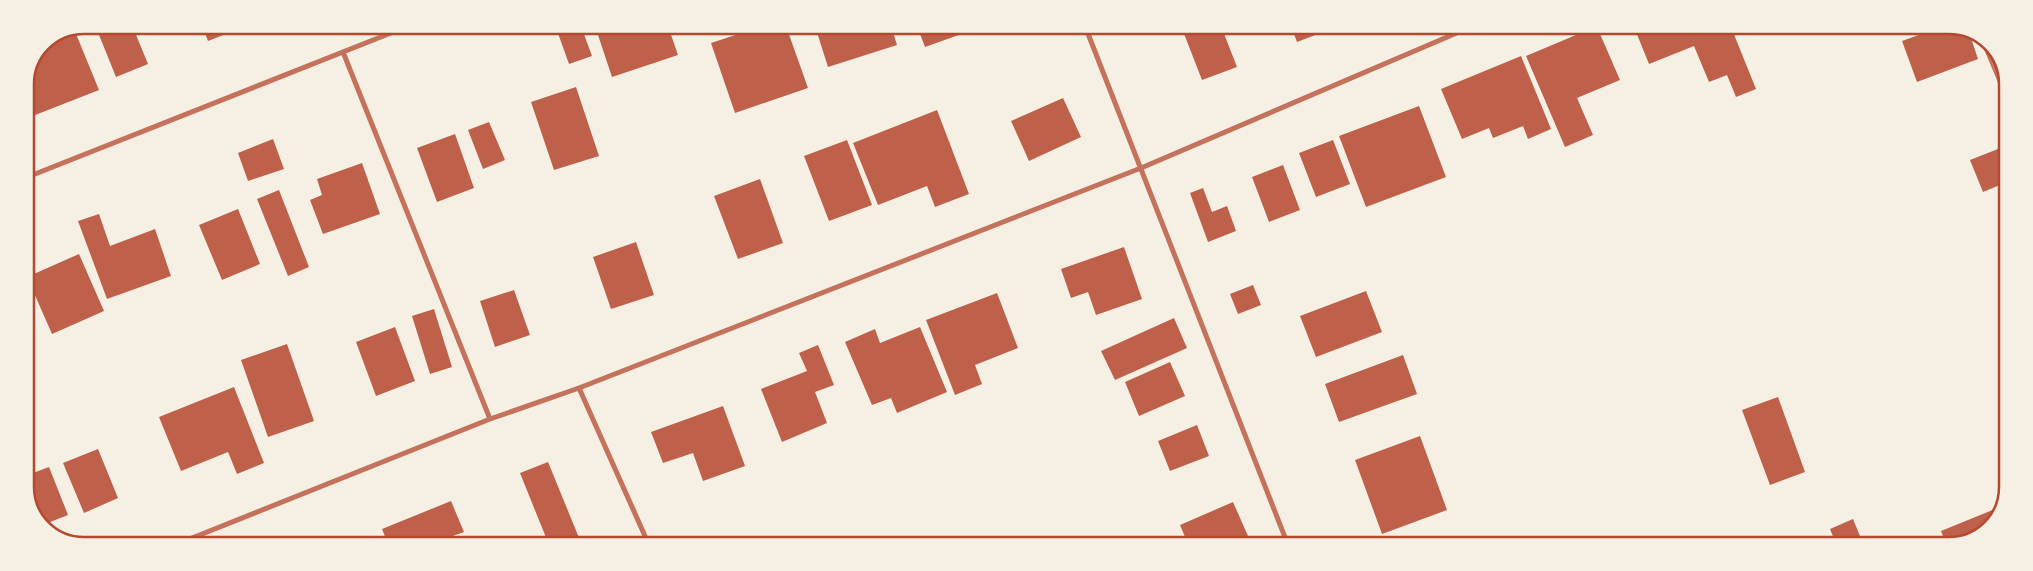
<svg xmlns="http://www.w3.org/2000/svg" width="2033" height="571" viewBox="0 0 2033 571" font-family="Overpass,sans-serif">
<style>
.building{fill:#bf614a}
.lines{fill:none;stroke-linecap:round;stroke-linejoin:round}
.minor{stroke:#c5725c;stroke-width:5}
.rim{fill:none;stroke:#b5482f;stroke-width:2.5}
</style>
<rect width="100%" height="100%" fill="#f6efe4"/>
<path class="building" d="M95,25H132L148,64L116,77Z
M202,25H240L241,28L208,41Z
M555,25L581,26L592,56L569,64Z
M595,26H668L678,55L612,77Z
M763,26H786L808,88L735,113L711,43Z
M815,26H891L897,45L828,67Z
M917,26H984L925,47Z
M1181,26H1221L1237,67L1202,80Z
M1291,26H1330L1331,29L1297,42Z
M1595,27H1597L1620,80L1577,98L1593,135L1565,147L1526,56Z
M1634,27H1731L1756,89L1736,97L1727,75L1709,82L1694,46L1649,64Z
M1925,27H1964L1968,29L1978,59L1917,82L1902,41L1927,32Z
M74,29L99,90L25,119V84L38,52L41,51L40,48L43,42Z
M1521,56L1551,129L1528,139L1523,126L1493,138L1489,128L1462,139L1441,89Z
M576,87L599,156L554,170L531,102Z
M1063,98L1081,137L1029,161L1011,121Z
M1419,106L1446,177L1366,207L1339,136Z
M937,110L969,194L935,207L927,186L878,205L853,143Z
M489,122L505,160L483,169L468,130Z
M455,134L474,188L437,202L417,148Z
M273,139L284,169L248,181L238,153Z
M847,140L872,205L829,221L804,156Z
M1333,140L1350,184L1316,197L1299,153Z
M2008,145L2007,182L1983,192L1970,160Z
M362,163L380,214L323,234L310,200L322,195L317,179Z
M1283,165L1300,210L1269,222L1252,177Z
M760,179L783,243L738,259L714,196Z
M1203,188L1212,212L1227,206L1236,231L1208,242L1190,193Z
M279,190L309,267L288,276L257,199Z
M238,209L260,264L222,280L199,225Z
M99,214L110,246L155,229L171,276L107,299L78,221Z
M636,242L654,295L611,309L593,257Z
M1124,247L1142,299L1096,315L1088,292L1071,298L1061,269Z
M79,254L104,311L52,334L27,277Z
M1253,285L1261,305L1238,314L1230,294Z
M514,290L530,335L495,347L480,301Z
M1366,291L1382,332L1316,357L1300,316Z
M997,293L1018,348L975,365L982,384L955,395L926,320Z
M434,309L452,367L430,374L412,316Z
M1174,318L1187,348L1115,380L1101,351Z
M395,327L415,381L376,396L356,342Z
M920,327L947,392L897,413L891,398L872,405L845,342L875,329L880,343Z
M287,344L314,421L268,437L241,360Z
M818,345L834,385L815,392L827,423L782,442L761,389L807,371L799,353Z
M1403,355L1417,394L1339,422L1325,384Z
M1170,362L1185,396L1139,416L1125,382Z
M234,387L264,463L237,474L228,452L181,471L159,417Z
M1778,397L1805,472L1770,485L1742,410Z
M723,406L745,466L703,481L693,453L663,463L651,432Z
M1197,425L1209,456L1170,471L1158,441Z
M1420,436L1447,510L1382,534L1355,460Z
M98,449L118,498L84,513L63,463Z
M548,462L582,545H549L520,473Z
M49,467L68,515L40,526L25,491V476Z
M451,501L464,532L447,538L450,544H388L382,529Z
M1233,502L1252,545H1165L1185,537L1180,525Z
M1995,509L1997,515L1985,534L1947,546L1941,531Z
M1853,519L1864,546H1837L1830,529Z"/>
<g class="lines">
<path class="minor" d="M1085,26L1288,545
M1982,38L2008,100
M343,52L490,419
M25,178L411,25
M579,388L649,545
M177,544L490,419L579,388L1141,168L1473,26"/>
</g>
<path d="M0 0H2033V571H0ZM84 34H1949A50 50 0 0 1 1999 84V487A50 50 0 0 1 1949 537H84A50 50 0 0 1 34 487V84A50 50 0 0 1 84 34Z" fill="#f6efe4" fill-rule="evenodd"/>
<path class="rim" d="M84 34H1949A50 50 0 0 1 1999 84V487A50 50 0 0 1 1949 537H84A50 50 0 0 1 34 487V84A50 50 0 0 1 84 34Z"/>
</svg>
